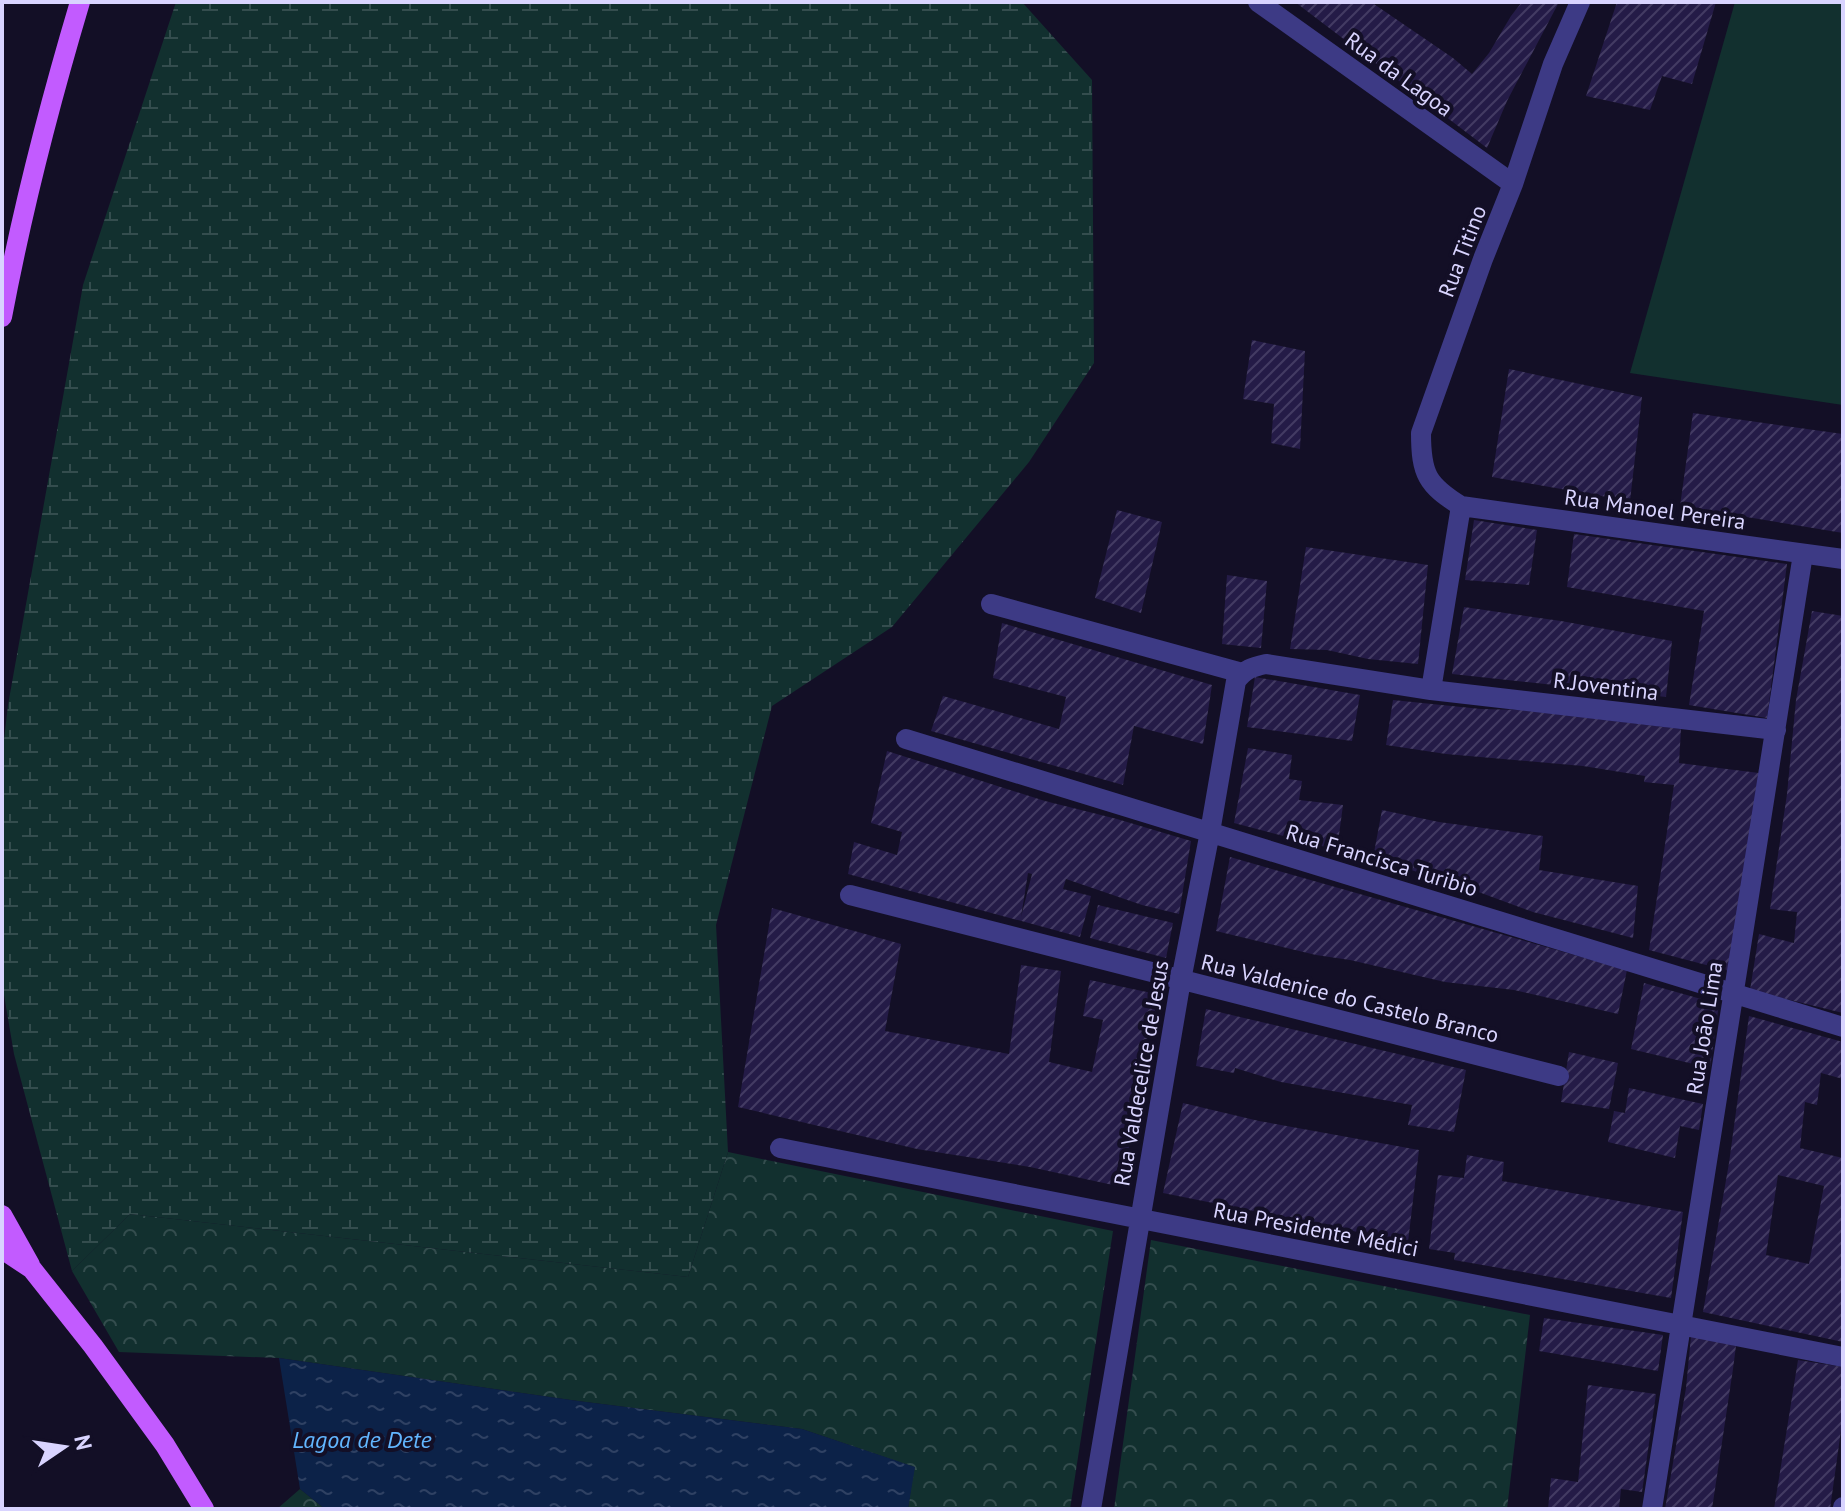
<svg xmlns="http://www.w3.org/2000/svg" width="1845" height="1511" viewBox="0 0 1845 1511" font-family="'PT Sans',sans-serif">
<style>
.green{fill:#12302f}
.forest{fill:url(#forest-crowns)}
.wetland{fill:url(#wetland-marsh)}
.water{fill:url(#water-ripples)}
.building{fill:url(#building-hatch);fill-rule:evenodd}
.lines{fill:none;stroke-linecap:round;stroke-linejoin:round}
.minor{stroke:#3d3a85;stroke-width:20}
.primary{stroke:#c25bff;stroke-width:20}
.labels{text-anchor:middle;stroke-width:8;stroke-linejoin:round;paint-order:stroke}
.street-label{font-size:22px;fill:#d9d4ff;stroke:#130f26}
.water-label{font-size:24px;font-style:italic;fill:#62b6ff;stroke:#130f26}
</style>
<defs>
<pattern id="forest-crowns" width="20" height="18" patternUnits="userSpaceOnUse" patternTransform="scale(2)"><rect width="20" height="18" fill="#12302f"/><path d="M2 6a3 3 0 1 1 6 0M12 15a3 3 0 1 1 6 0" fill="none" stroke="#344d4e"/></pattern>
<pattern id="wetland-marsh" width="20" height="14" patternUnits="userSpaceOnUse" patternTransform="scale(2)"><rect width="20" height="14" fill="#12302f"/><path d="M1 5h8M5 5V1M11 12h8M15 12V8" fill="none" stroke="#344d4e"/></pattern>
<pattern id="water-ripples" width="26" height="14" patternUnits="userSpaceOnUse" patternTransform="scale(2)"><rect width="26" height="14" fill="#0c2248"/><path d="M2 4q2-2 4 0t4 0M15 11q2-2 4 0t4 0" fill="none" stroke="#2f4163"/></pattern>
<pattern id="building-hatch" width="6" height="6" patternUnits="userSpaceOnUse" patternTransform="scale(2)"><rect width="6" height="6" fill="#241b47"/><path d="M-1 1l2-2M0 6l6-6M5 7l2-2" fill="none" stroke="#433b63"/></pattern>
</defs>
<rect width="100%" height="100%" fill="#130f26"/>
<path class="green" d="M1735,2H1843V405L1630,373Z"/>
<path class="forest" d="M728,1152L1113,1231L1070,1509H908L914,1467L802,1429L578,1401L279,1358L119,1352L72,1271L130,1214L688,1277Z
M1151,1240L1530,1315L1507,1509H1114Z
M300,1489L325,1509H277Z"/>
<path class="wetland" d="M176,2H1022L1092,80L1094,363L1029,462L892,627L772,706L716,925L728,1152L688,1277L130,1214L72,1271L14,1054L2,983V757L8,705L83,285Z"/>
<path class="water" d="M279,1358L578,1401L802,1429L915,1467L908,1509H325L300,1489Z"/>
<path class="building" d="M1295,2H1371L1453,58L1472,74L1489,53L1511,16L1522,2H1559L1507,101L1487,148Z
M1617,2H1716L1692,84L1662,76L1650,110L1586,96Z
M1252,340L1305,351L1300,449L1271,443L1274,404L1243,399Z
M1509,369L1642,397L1630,501L1492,477Z
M1693,413L1843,434V533L1680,506Z
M1117,510L1162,522L1141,613L1095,598Z
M1474,520L1537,530L1529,585L1465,580Z
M1574,534L1787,564L1767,718L1689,705L1704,611L1567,587Z
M1306,547L1428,565L1418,664L1368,659L1327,650L1290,649Z
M1227,575L1267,581L1261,648L1222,644Z
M1464,607L1561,621L1672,641L1666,697L1452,674Z
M1812,611L1843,616V1013L1750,990L1759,934L1794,943L1797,912L1770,909L1787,794L1796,700Z
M1002,623L1212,685L1203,744L1134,726L1123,785L931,731L943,696L1059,729L1066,697L993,678Z
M1255,677L1360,695L1352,741L1247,727Z
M1393,700L1481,709L1523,710L1681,729L1679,763L1759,773L1729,971L1649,950L1674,785L1644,782L1645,776L1583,766L1446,754L1386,745Z
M1248,748L1292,755L1289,779L1302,781L1299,800L1343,805L1337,850L1234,823Z
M887,751L1045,801L1117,819L1191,841L1179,914L1142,905L1066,879L1063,889L1091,896L1080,937L848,874L854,842L897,855L902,832L871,823ZM1028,873L1032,874L1021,917Z
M1382,810L1439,822L1543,836L1539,870L1638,886L1633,938L1533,912L1465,887L1373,858Z
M1230,857L1627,970L1618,1014L1514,990L1445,982L1350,960L1316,955L1216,931Z
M1098,905L1173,923L1166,958L1090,938Z
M772,908L901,944L885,1031L1009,1054L1021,965L1061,971L1049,1062L1092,1072L1103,1020L1083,1016L1090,980L1161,995L1154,1030L1149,1029L1122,1187L1030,1167L917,1149L738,1107Z
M1644,983L1719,1004L1710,1068L1631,1049Z
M1206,1009L1466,1070L1454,1132L1408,1125L1412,1105L1281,1082L1235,1068L1234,1073L1196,1066Z
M1749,1016L1843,1042V1079L1821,1073L1817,1105L1805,1102L1800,1148L1843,1158V1342L1703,1312L1729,1163ZM1778,1175L1824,1186L1809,1264L1766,1255Z
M1569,1052L1618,1063L1609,1109L1561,1102Z
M1629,1088L1703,1104L1699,1130L1680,1126L1675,1158L1608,1142L1614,1111L1625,1113Z
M1183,1103L1259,1121L1419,1150L1408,1242L1163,1193Z
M1467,1155L1504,1162L1502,1181L1683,1212L1671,1298L1454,1260L1455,1253L1429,1249L1438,1175L1464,1178Z
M1544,1318L1663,1335L1658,1371L1539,1351Z
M1691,1336L1736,1346L1733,1369L1712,1509H1665L1686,1388Z
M1798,1360L1843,1367V1416L1830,1509H1774Z
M1588,1385L1656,1394L1642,1492L1621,1489L1619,1509H1548L1551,1478L1578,1482Z"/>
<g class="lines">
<path class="minor" d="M1258,2L1513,184
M1580,2L1553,64L1513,184L1483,259L1421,433C1421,474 1427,485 1461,506L1843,559
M991,604L1242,673
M1431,690L1461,506
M906,739L1843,1027
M850,895L1559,1076
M780,1148L1843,1357
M1091,1509L1181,980L1210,832L1236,681C1245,669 1252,667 1266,664L1431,690L1776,730
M1652,1509L1803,554
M1843,1509V1507"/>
<path class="primary" d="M2,317C22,211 49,106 80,2
M2,1215L30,1265
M2,1249L32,1269L93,1346L165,1445L204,1509"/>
</g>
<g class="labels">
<g class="street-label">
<text transform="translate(1399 74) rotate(36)" y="8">Rua da Lagoa</text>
<text transform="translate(1462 251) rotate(-69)" y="8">Rua Titino</text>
<text transform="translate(1655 509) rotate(8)" y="8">Rua Manoel Pereira</text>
<text transform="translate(1606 686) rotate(7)" y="8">R.Joventina</text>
<text transform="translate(1382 860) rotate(17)" y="8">Rua Francisca Turibio</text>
<text transform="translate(1350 998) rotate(14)" y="8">Rua Valdenice do Castelo Branco</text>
<text transform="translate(1704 1028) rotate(-81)" y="8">Rua João Lima</text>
<text transform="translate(1141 1073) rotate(-80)" y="8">Rua Valdecelice de Jesus</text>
<text transform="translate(1316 1229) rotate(11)" y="8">Rua Presidente Médici</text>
</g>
<g class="water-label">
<text x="362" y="1448">Lagoa de Dete</text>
</g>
</g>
<rect width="1845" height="1511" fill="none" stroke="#d9d4ff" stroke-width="8"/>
<g transform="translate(64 1447) rotate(77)" stroke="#130f26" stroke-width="6" paint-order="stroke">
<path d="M0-6L14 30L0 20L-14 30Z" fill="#d9d4ff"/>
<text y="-12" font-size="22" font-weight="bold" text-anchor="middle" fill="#d9d4ff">N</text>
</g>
</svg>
